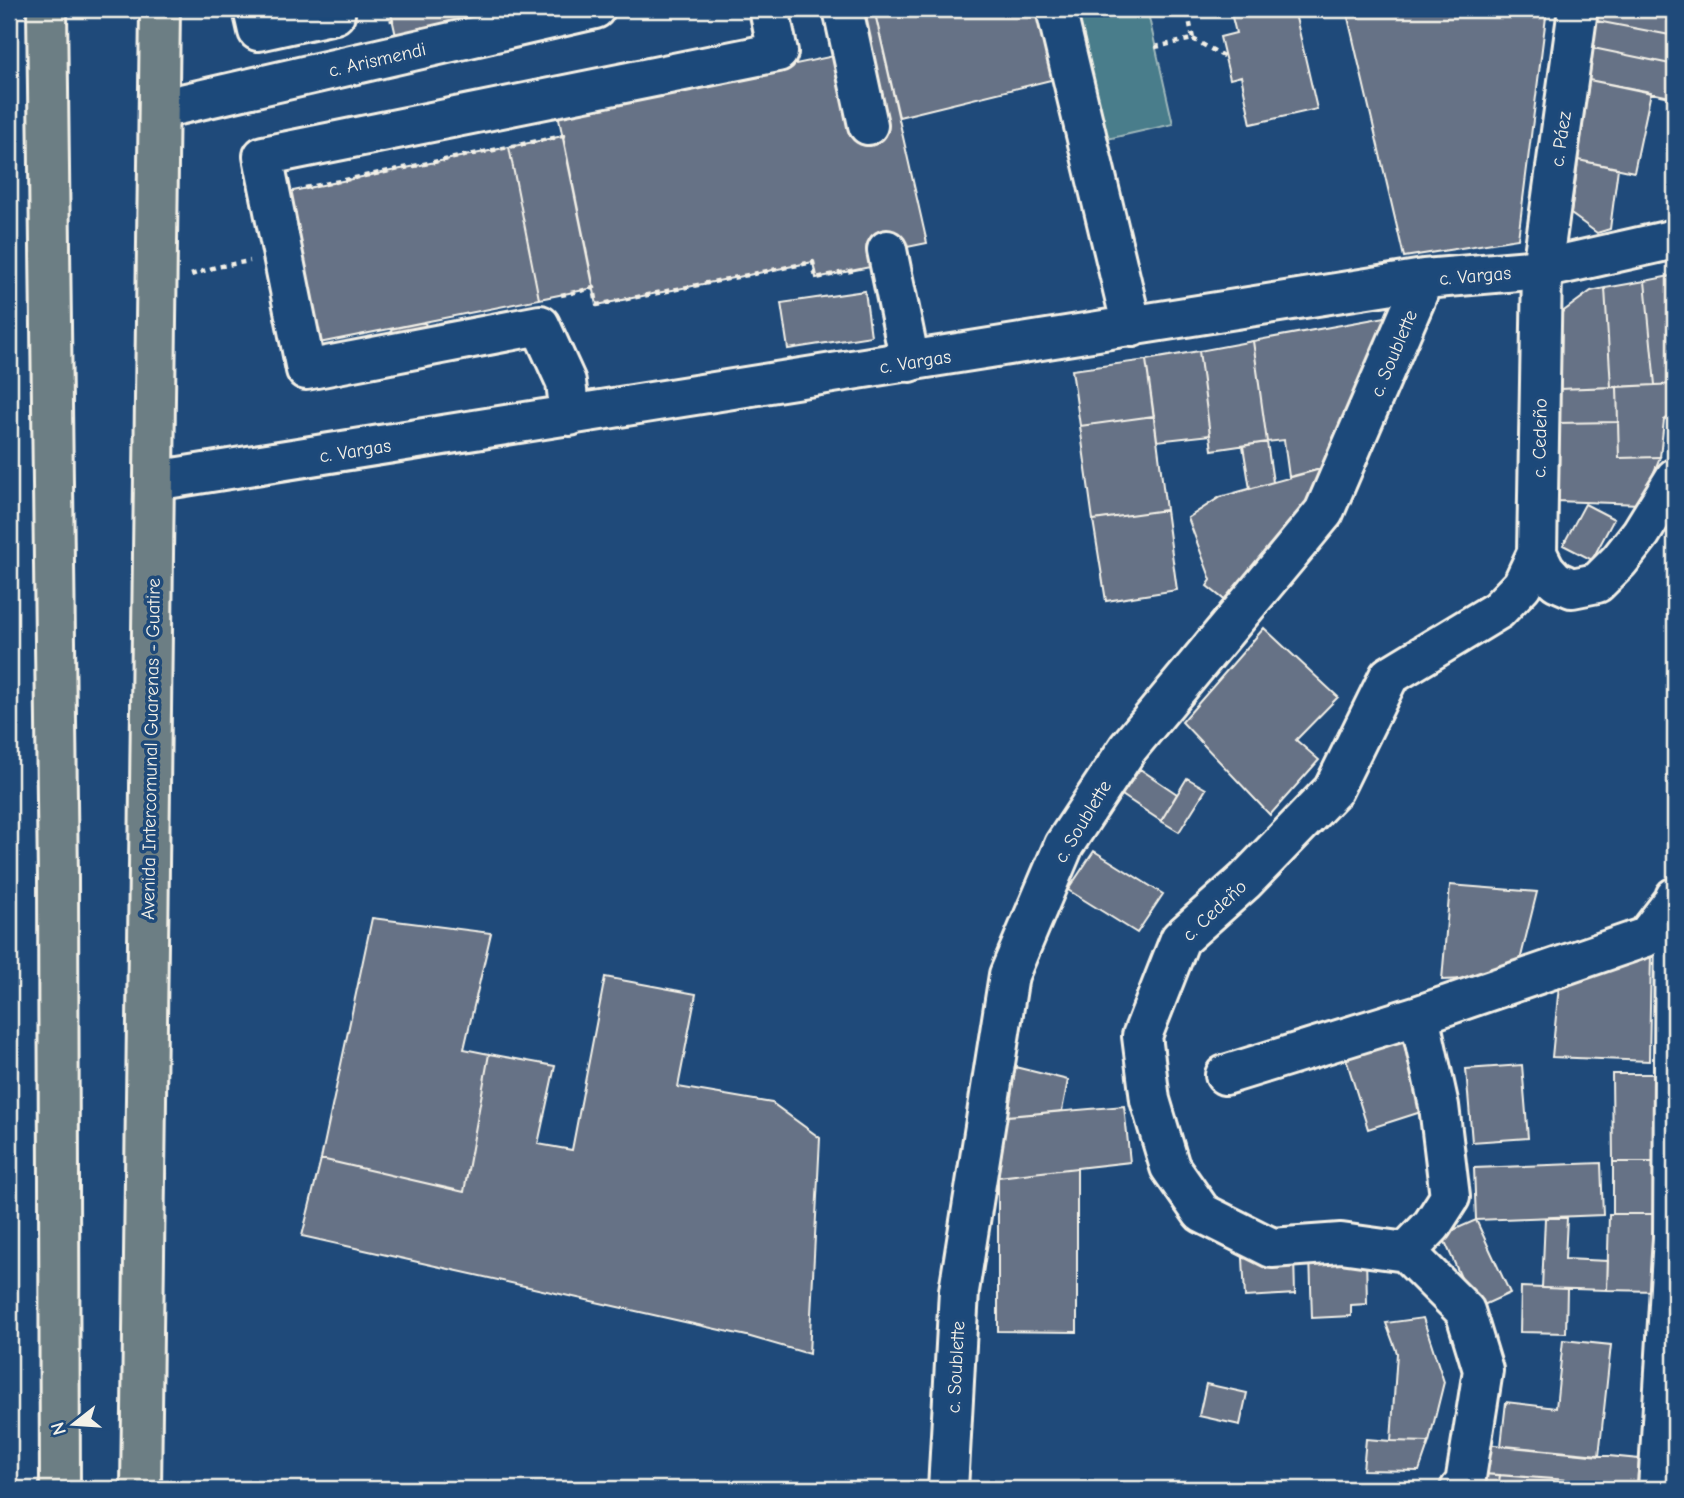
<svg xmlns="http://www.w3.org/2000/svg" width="1684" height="1498" viewBox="0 0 1684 1498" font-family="'Comic Neue',sans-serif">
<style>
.grass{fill:#497d8b;stroke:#9eb7ba;stroke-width:2}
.building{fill:#667286;stroke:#f4f1e8;stroke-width:2}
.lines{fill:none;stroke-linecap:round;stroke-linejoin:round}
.minor-casing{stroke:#f4f1e8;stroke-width:44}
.major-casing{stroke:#f4f1e8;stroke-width:44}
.path{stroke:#f4f1e8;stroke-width:4.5;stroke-dasharray:5 5;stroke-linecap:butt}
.minor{stroke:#1f4a7a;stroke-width:38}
.major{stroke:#6c7e84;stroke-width:38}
.labels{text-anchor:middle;stroke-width:7;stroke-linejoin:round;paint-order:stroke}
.street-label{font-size:19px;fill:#f4f1e8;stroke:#1f4a7a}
</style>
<rect width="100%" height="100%" fill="#1f4a7a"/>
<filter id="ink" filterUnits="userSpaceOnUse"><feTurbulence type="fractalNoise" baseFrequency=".0143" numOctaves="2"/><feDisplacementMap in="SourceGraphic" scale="14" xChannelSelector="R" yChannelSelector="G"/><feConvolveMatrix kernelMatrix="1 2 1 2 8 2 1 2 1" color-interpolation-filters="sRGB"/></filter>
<g filter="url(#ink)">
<path class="grass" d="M1063,9H1147L1173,124L1094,142Z"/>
<path class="building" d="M390,9H456L460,23L396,36Z
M456,9H522L460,23Z
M857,9H874L927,243L873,254L875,266L816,278L813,262L597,305L558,114L839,55Z
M874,9H1046L1063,77L899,117Z
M1230,9H1294L1317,109L1251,124L1241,76L1230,79L1220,37L1236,33Z
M1346,9H1547L1518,239L1404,257Z
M1598,9H1675V36L1597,21Z
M1597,21L1675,36V65L1593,48Z
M1593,48L1675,65V98L1589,80Z
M1589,80L1651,92L1634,172L1578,160Z
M563,136L594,288L539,299L509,147Z
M509,147L539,299L319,343L288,192Z
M1578,160L1618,168L1610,229L1597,233L1571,214Z
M1675,275V384L1655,385L1645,281Z
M1645,281L1655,385L1611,387L1605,288Z
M1605,288L1611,387L1558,389L1561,313L1591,291Z
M865,291L871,336L788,349L781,303Z
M1396,315L1328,467L1289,477L1284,440L1267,442L1253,341Z
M425,322L429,341L395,348L391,329Z
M1253,341L1267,442L1212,450L1199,351Z
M1199,351L1210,435L1157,441L1146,360Z
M1146,360L1154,416L1080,426L1072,370Z
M1675,384V413L1664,420L1660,457L1619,458L1617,387Z
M1617,387L1618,422L1557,423L1558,389Z
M1154,416L1166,510L1093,520L1080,426Z
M1618,422L1619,458L1660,457L1641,504L1555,501L1557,423Z
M1267,442L1273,482L1250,489L1243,446Z
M1328,467L1319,487L1227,602L1207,586L1211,580L1188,518L1220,497Z
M1585,504L1614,519L1592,560L1563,545Z
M1166,510L1177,590L1106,601L1093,520Z
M1264,628L1338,697L1296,740L1319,760L1270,815L1182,722Z
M1140,769L1177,794L1161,821L1122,795Z
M1187,778L1206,789L1179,832L1161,821Z
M1094,851L1163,894L1137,933L1068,890Z
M1450,885L1537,892L1516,977L1442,980Z
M372,918L491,933L464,1049L489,1054L464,1192L321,1159Z
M1651,954L1649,1061L1552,1057L1560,975Z
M605,977L696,994L678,1087L772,1103L820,1138L809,1354L747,1336L302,1236L321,1159L464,1192L489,1054L555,1066L538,1144L572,1150Z
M1402,1031L1427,1110L1368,1129L1343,1049Z
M1522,1065L1528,1138L1472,1142L1466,1069Z
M1011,1066L1068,1080L1062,1111L1007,1116Z
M1612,1074H1657V1162H1613Z
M1124,1106L1130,1162L998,1177L1007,1116Z
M1613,1162H1657V1214H1613Z
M1601,1163L1603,1215L1476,1220L1474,1168Z
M1077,1168V1332L998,1331V1177Z
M1609,1214H1657L1656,1291L1607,1290Z
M1545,1218H1567L1565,1259L1608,1261L1607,1290L1542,1288Z
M1476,1220L1510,1293L1475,1309L1442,1235Z
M1366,1253L1367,1304L1351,1305V1316L1312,1318L1310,1255Z
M1294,1256L1295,1294L1245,1297L1243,1258Z
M1521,1287L1567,1289L1566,1333L1520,1332Z
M1423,1318L1444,1382L1429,1442L1391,1441L1397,1353L1386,1323Z
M1563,1340L1611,1345L1599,1456L1501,1446L1506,1402L1556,1408Z
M1206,1384L1247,1393L1240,1425L1199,1416Z
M1366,1439L1391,1441L1429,1442L1419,1471L1363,1470Z
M1484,1444L1639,1459L1637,1485L1483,1474Z
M1483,1474L1500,1475L1498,1489H1477Z
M1500,1475L1578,1481V1489H1498Z
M1578,1481L1637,1485L1636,1489H1578Z"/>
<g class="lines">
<g class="minor-casing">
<path id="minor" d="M253,9L258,31L335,14L334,9
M843,9L868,125
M1056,9L1132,327
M160,109L595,9
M887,250L910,362
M570,416L566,382L540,325L306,370L263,156L778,52L769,9
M154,481L1424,279L1542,269L1675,239
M1537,553L1545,569L1556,581L1572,588L1597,583L1619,561L1641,533L1675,478
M1225,1075L1419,1015
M1406,1252L1432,1225L1450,1197L1439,1106L1419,1015L1646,937L1675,899
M948,1489L959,1291L1009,975L1064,845L1128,748L1324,512L1424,279
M1460,1489L1465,1484L1483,1370L1465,1311L1406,1252L1341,1243L1272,1248L1202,1213L1170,1167L1150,1100L1142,1036L1180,939L1245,881L1333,790L1389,676L1498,610L1522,585L1537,553L1542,269L1578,9
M1658,1489L1673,1237L1675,897"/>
</g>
<g class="major-casing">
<path id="major" d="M47,9L58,879L60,1489
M141,1489L160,9"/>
</g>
<path class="path" d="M390,9L392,22
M1193,39L1225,57
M1155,47L1193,39L1187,9
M305,188L563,136L562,132
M191,275L216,267L250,261
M561,295L594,288L597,305L813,262L816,278L855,270"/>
<use href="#minor" class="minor"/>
<use href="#major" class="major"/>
</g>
</g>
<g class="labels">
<g class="street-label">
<text transform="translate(377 59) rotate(-13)" y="7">c. Arismendi</text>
<text transform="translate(1560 139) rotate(-82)" y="7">c. Páez</text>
<text transform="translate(1475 275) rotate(-5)" y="7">c. Vargas</text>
<text transform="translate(1393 353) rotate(-67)" y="7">c. Soublette</text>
<text transform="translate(915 361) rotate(-9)" y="7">c. Vargas</text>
<text transform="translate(1539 438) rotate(-89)" y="7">c. Cedeño</text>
<text transform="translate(355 450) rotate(-9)" y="7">c. Vargas</text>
<text transform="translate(150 749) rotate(-89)" y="7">Avenida Intercomunal Guarenas - Guatire</text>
<text transform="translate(1082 821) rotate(-59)" y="7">c. Soublette</text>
<text transform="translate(1214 910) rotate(-43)" y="7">c. Cedeño</text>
<text transform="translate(955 1367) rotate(-87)" y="7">c. Soublette</text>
</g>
</g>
<rect width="1684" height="1498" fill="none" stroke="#1f4a7a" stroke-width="35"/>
<rect x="18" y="18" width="1649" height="1463" fill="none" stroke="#f4f1e8" stroke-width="2.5" filter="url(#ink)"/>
<g transform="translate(74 1424) rotate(253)" stroke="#1f4a7a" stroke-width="5" paint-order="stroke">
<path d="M0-5L12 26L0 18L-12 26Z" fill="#f4f1e8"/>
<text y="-10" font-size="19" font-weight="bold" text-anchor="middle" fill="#f4f1e8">N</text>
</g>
</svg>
